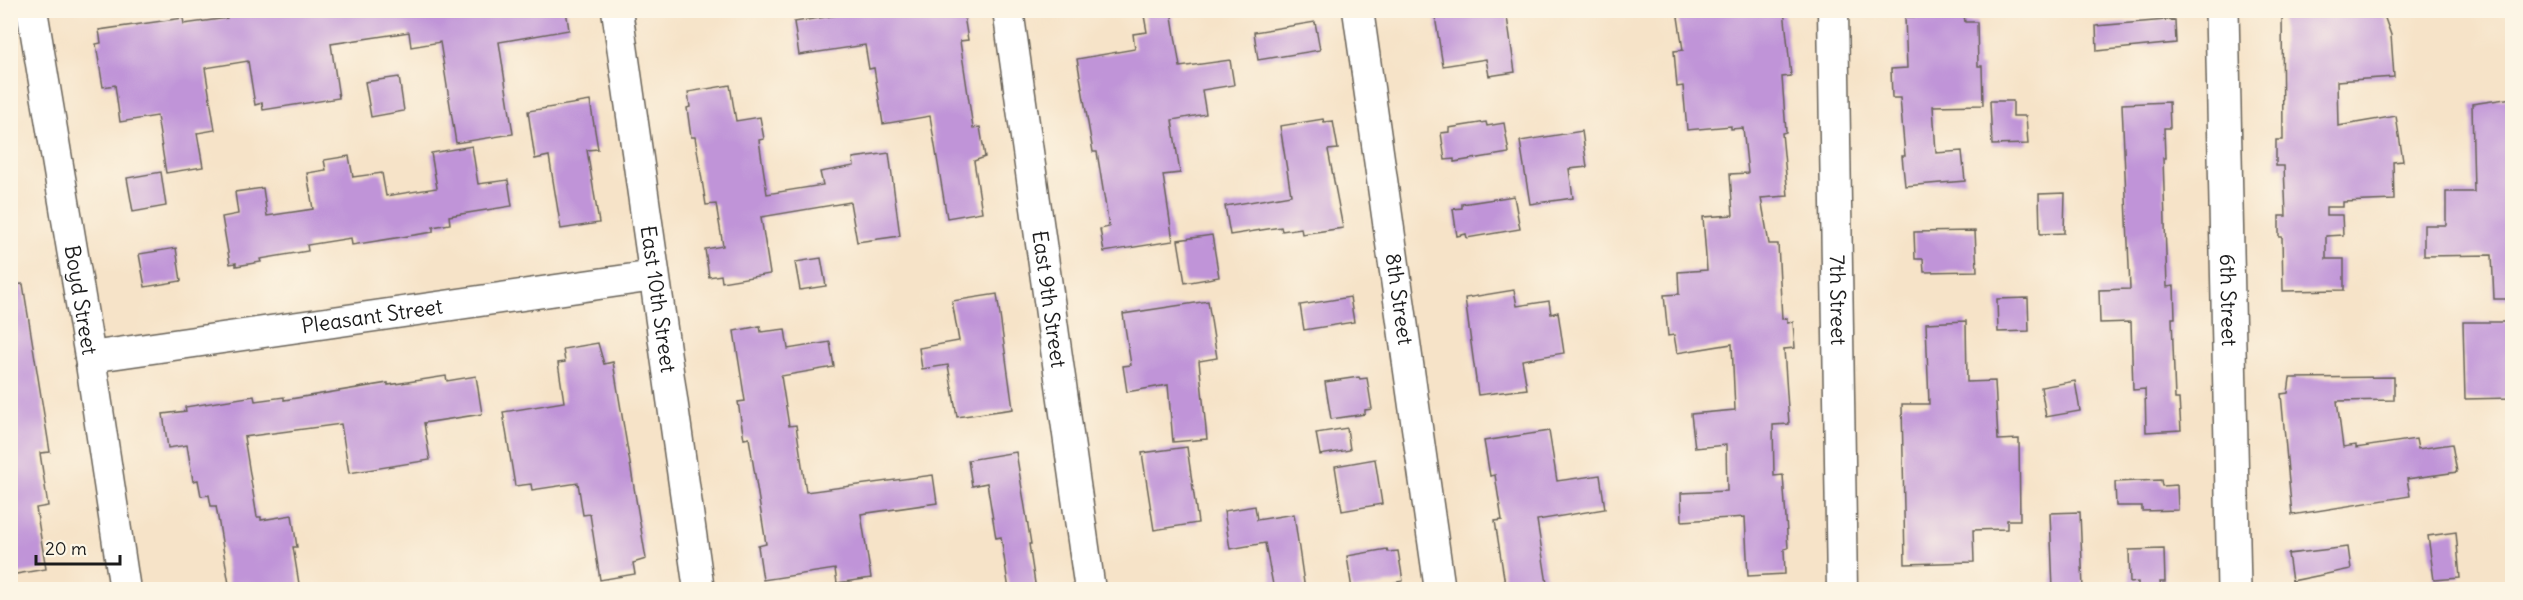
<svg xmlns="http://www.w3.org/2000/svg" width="2523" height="600" viewBox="0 0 2523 600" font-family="Delius,sans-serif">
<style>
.building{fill:#c094d8}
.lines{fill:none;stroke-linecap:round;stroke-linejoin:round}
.minor-casing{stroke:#686258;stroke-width:33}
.secondary-casing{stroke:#686258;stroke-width:36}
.minor{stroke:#fff;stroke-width:30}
.secondary{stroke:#fff;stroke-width:33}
.labels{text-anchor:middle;stroke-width:4.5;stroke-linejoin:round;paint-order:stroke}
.street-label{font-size:21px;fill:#1c1c1c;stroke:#fcf5e5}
</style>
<rect width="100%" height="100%" fill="#fcf5e5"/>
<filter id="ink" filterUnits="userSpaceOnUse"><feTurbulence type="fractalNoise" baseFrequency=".0167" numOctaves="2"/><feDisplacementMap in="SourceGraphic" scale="12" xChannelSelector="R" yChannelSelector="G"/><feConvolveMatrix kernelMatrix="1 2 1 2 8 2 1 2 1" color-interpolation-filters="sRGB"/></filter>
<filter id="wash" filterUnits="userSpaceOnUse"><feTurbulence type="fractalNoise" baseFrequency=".008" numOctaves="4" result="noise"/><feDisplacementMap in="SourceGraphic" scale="24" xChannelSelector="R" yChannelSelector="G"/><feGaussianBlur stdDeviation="1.35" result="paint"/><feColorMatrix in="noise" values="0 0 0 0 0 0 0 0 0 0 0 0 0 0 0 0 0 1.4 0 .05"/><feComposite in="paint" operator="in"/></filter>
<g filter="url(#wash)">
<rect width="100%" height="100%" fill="#f6e3c8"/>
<g id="blocks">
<path class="building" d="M226,10H566L569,30L499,42L513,134L456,143L440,42L411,47L409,32L331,44L339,98L263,110L262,103L255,105L248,61L205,68L215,130L197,133L203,167L166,173L157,116L120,122L115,85L103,87L96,44L101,43L99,30L183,18L184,24L227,18Z
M844,10H963L968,40L960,41L973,128L980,127L985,157L974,161L982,212L947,218L930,116L883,124L874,68L869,69L865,45L799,55L794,22L844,14Z
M1143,10H1171L1180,67L1230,60L1234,85L1202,90L1206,114L1172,120L1180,173L1163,175L1173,241L1104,252L1100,229L1109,227L1097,152H1093L1077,59L1135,49L1133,34L1147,32Z
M1434,10H1506L1515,72L1489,76L1486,59L1443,66Z
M1677,10H1784L1791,76L1782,77L1786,132L1782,133L1788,196L1761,198L1769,244H1778L1782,319L1787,318V323L1793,322L1795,348L1784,349L1789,424L1773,425L1774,476L1783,475L1788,548L1784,549L1785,574L1748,576L1745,517L1682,521L1681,493L1727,491L1726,445L1695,448L1691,414L1735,410L1732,344L1677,353L1674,335L1668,336L1664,295L1679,294L1678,272L1707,270L1703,217L1733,215L1730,174L1748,173L1743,128L1731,129V126L1687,130L1683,86L1677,87L1674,51L1683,50Z
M2282,10H2382L2391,35L2394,77L2337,81L2338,126L2396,116L2403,161L2393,162L2394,200L2343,202V207H2326V215H2342L2343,235L2326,236V259H2344V290L2283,291L2282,237H2279V216H2286L2284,166H2276V140H2283Z
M1964,15L1965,22H1977L1978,66H1982L1983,105L1933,106L1936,153L1962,151L1965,181L1905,186L1902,156H1905L1900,98H1892L1891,69L1907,68L1905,17Z
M2166,20L2175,21L2176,43L2097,51L2096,26Z
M1315,22L1320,50L1258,60L1254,32Z
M399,77L404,111L371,117L365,82Z
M730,85L736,121L760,117L764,139L759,140L767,194L823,185L820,172L854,166L853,158L889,153L900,236L857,242L850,202L761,217L770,274L722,282L721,275L709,277L705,249L723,246L716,204L706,205L695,137H691L687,108L690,107L688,92Z
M2512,98V299H2494L2492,255L2424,256V225H2446V192H2474L2472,104Z
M590,101L598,149L587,150L599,223L561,229L549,156L535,159L528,111Z
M1990,101H2013V116H2026L2028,144L1992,145Z
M2169,102L2170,128H2164L2165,158H2163L2167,287L2174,286L2175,318H2172L2175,399H2179L2181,430L2146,432L2145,389L2133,390L2131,322L2100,323L2099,290L2130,289L2122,104Z
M1323,119L1324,122L1333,121L1338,149L1328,150L1343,228L1302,234L1301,228L1282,231L1281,227L1230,235L1225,206L1291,195L1280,126Z
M1486,122L1487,126L1504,123L1509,153L1454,162V159L1445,160L1441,133L1449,132V128Z
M1582,131L1587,167L1569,169L1573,198L1530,204L1520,141Z
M472,146L478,184L508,180L512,206L449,216L450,224L433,227V232L352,245L351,238L307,245L308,251L260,259L261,262L236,266V263L230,264L222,217L238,214L235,192L263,188L267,216L313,209L307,173L326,170L324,160L349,156L353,177L382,173L386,196L437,188L431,153Z
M161,172L166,206L133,212L127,178Z
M2065,193L2064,233L2040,234L2039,194Z
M1514,196L1520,229L1467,238L1466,234L1457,236L1453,209L1462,208V204Z
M1975,231L1977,271L1924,272L1923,259H1915L1914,232Z
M1212,235L1219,277L1185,283L1178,240Z
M176,248L181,281L145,287L139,254Z
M821,258L826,286L800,290L795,262Z
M23,284L50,452L40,453L48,506L36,508L46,569L10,575V285Z
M1514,290L1517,306L1549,301L1551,314L1558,312L1564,353L1522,360L1527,389L1478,395L1465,298Z
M997,294L1013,409L957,417L948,365L922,369L919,348L959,341L952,301Z
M1350,297L1354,322L1304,330L1300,305Z
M2028,298L2029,331L1998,332L1997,299Z
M1208,301L1217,358L1199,361L1207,439L1173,442L1168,385L1127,392L1123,366L1131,365L1123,314Z
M1966,321L1967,382L1995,381L1998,440L2019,439L2020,520H2007V529L1973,530L1974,562L1905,564L1902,404H1929L1926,323Z
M2463,322H2512V398L2465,399Z
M760,326L761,332L785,329L788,349L830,342L834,367L781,376L789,426L796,425L806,492L933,475L937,503L861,514L871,578L837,583L835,569L763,580L758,546L766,544L749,438L744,439L738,402L745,401L734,331Z
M598,343L604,364L613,362L646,559L633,563L635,574L600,580L590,514L583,515L578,483L532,490L531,484L515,486L503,412L564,402L558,363L565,362L563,349Z
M446,376L447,381L476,376L482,414L424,423L430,460L349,473L341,424L244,437L257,517H261V520L292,515L297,547H293L300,590H230L216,506H211L209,495L201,496L198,480L193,481L187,445L168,448L163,414L186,411L185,407L254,396L255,401L284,397V400L388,383V385Z
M1359,377L1360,379L1367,378L1372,409L1365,410V414L1331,419L1325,382Z
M2394,377V400L2337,401L2343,447L2356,445V448L2416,439L2418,449L2452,444L2457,472L2407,479L2410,496L2292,515L2281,394L2288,393L2290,378Z
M2075,381L2080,411L2046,417L2041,387Z
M1347,428L1350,450L1320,455L1316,433Z
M1549,431L1557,481L1600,475L1605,509L1537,520L1548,590H1506L1495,521L1502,520L1495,475L1490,476L1484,441Z
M1187,447L1198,523L1154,530L1142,453Z
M1016,452L1031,544H1029L1036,590H1009L1001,537L996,538L987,483L972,486L968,460Z
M1375,459L1382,504L1342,511L1335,466Z
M2161,480L2162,486L2177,485L2178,510L2142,511V506H2116L2115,482Z
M1255,506L1257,520L1294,514L1305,590H1274L1265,543L1230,549L1224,511Z
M2080,512L2083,590H2053L2050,513Z
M2456,532L2460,578L2434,580L2428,536Z
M2348,547L2351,569L2292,581L2288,554Z
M1387,549L1388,552L1398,551L1403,581L1352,590L1347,556Z
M2164,549L2165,582H2160L2161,590H2138V582L2130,583L2129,550Z"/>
</g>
</g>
<g filter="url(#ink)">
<use href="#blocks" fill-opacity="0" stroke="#686258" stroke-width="1.5"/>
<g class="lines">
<g class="minor-casing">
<g id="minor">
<path id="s1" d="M32,10L90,357L125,590"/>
<path id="s2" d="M617,10L699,590"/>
<path id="s3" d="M1008,10L1090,590"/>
<path id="s4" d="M1358,10L1440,590"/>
<path id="s5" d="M1833,10L1842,590"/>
<path id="s6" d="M90,357L654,276"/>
</g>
</g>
<g class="secondary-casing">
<g id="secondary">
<path id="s7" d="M2222,10L2234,590"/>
</g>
</g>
<use href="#minor" class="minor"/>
<use href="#secondary" class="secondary"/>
</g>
</g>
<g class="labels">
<g class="street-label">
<text dy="7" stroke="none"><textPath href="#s1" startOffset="294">Boyd Street</textPath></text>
<text dy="7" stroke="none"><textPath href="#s2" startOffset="292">East 10th Street</textPath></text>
<text dy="7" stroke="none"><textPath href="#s3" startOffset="292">East 9th Street</textPath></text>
<text dy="7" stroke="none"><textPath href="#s4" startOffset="292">8th Street</textPath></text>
<text dy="7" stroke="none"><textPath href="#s5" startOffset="290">7th Street</textPath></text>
<text dy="7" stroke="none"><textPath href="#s7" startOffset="290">6th Street</textPath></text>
<text dy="7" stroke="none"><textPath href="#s6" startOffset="285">Pleasant Street</textPath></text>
</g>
</g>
<rect width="2523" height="600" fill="none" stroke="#fcf5e5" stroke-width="36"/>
<path d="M36 555v9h84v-9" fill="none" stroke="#1c1c1c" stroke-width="3"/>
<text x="45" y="555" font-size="18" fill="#1c1c1c" stroke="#fcf5e5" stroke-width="4.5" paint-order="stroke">20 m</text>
</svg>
